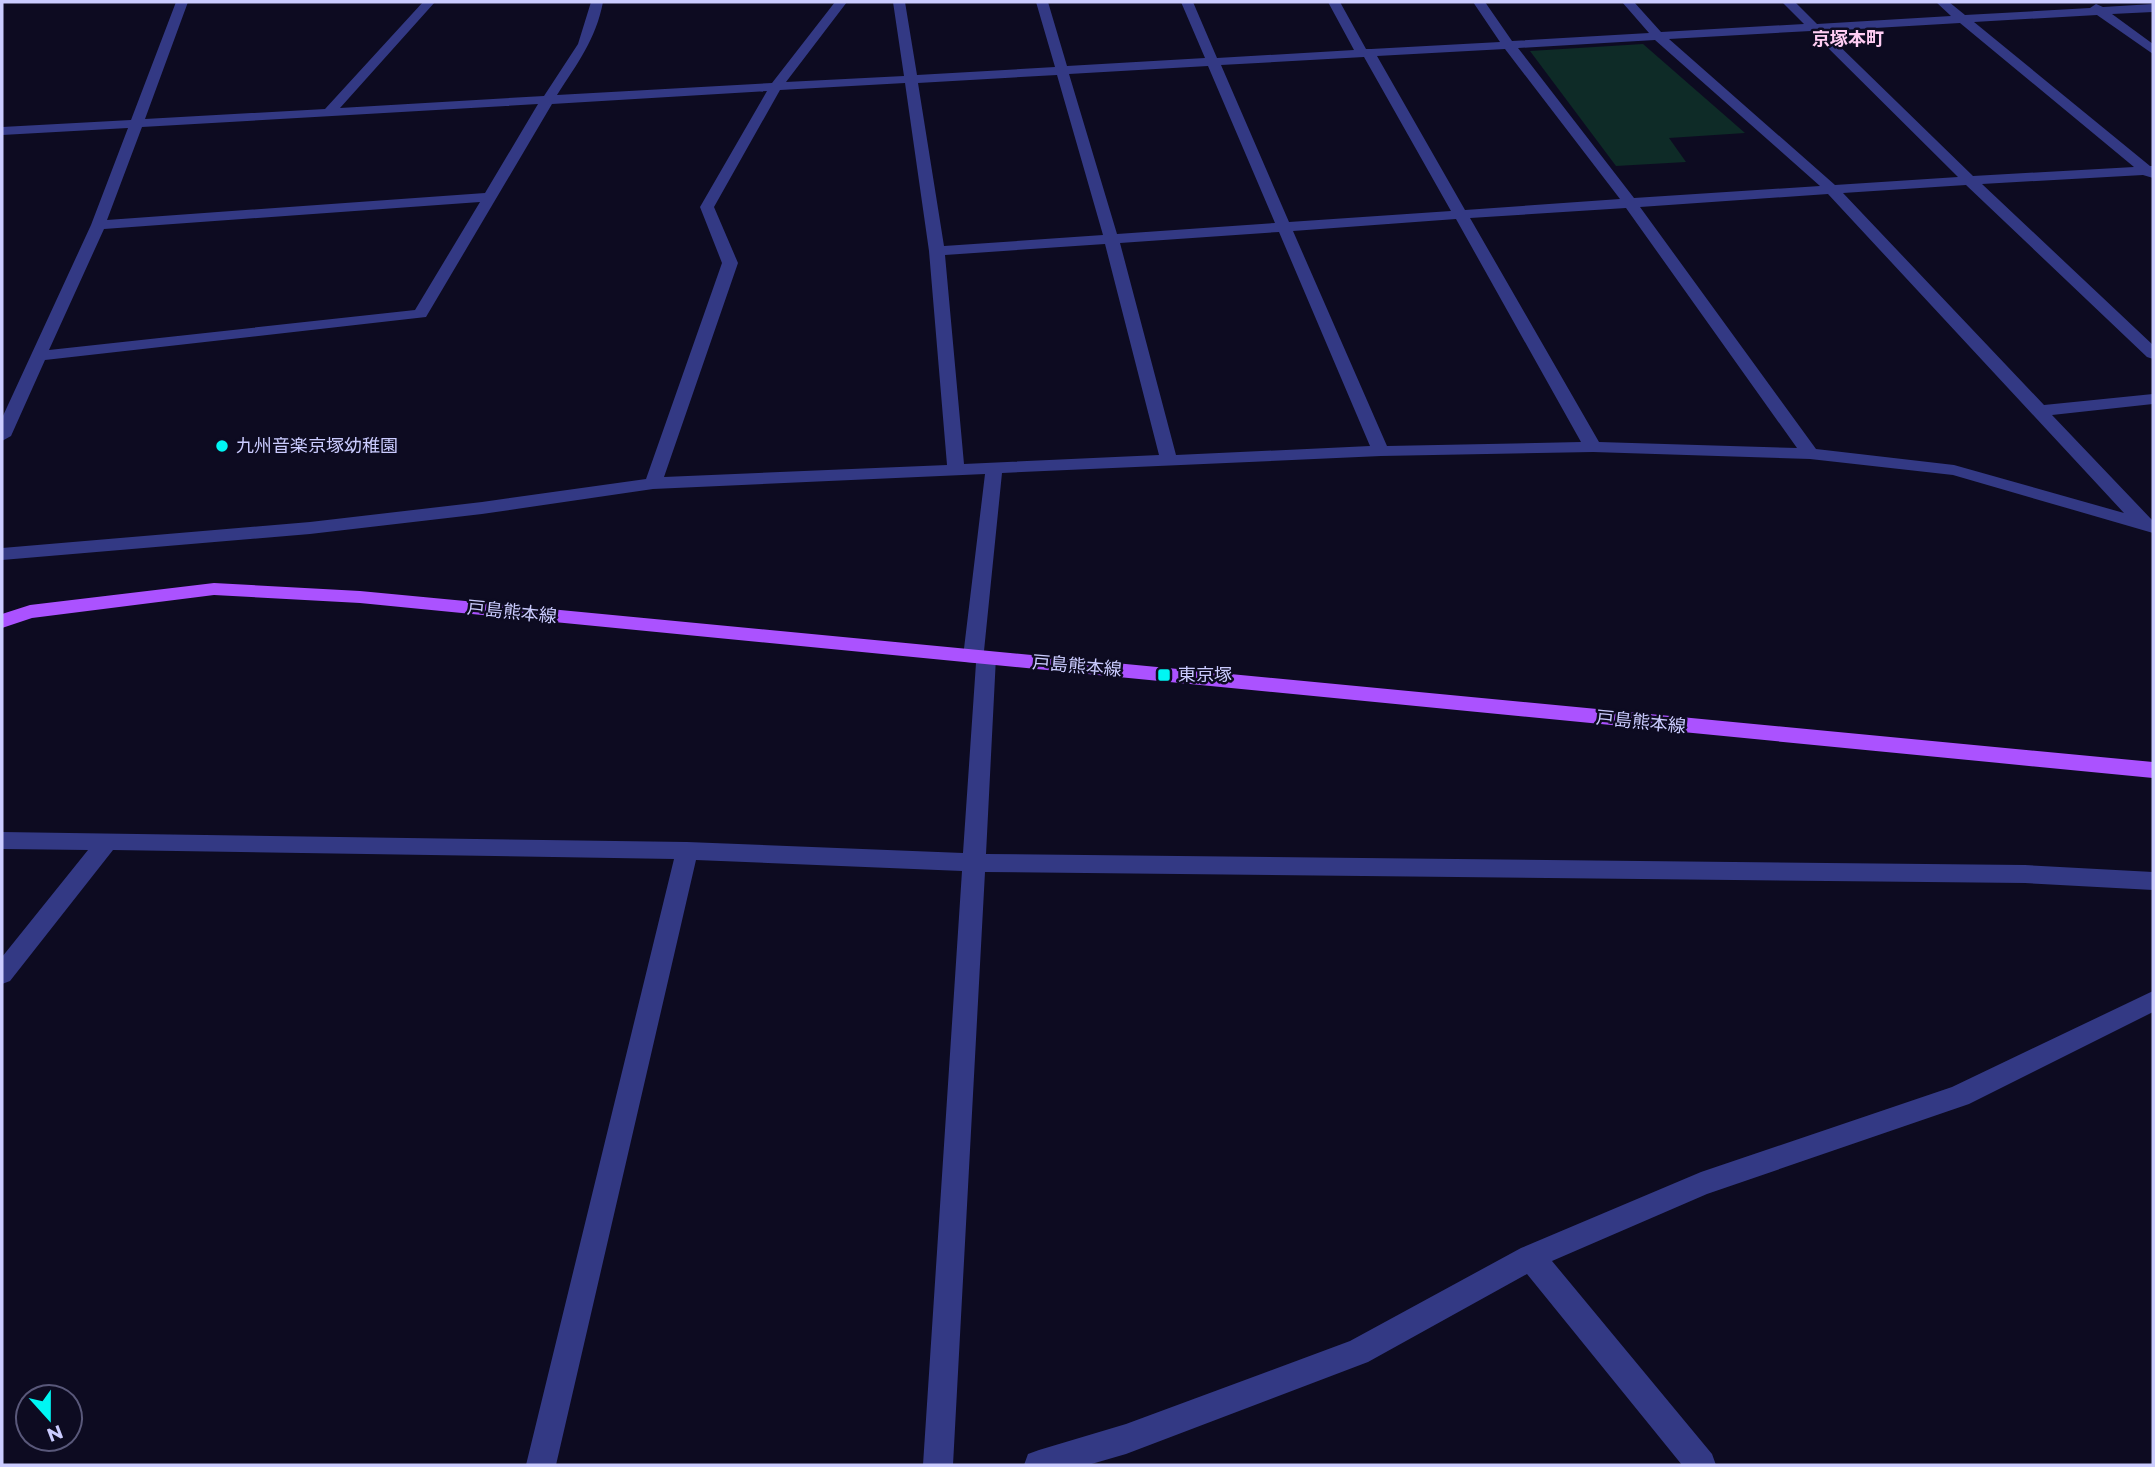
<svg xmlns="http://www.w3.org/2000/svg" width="2155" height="1467" viewBox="0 0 2155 1467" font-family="Montserrat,'Noto Sans JP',sans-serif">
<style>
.green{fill:#0e2b27}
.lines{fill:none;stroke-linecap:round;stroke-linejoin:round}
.minor{fill:#333984;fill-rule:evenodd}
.major{fill:#ab52ff;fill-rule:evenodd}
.poi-dot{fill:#00f6f3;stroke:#0d0b21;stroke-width:2.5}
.labels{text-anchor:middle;stroke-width:5;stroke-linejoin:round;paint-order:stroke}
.far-quarter-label{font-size:18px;font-weight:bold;fill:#ffcdf3;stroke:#0d0b21}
.poi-label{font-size:18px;fill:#cbccff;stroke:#0d0b21;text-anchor:start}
.street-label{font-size:18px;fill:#cbccff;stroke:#0d0b21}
</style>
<rect width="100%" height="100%" fill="#0d0b21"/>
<path class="green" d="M1643,44L1745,133L1669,138L1686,162L1616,166L1530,51Z"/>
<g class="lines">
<path class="minor" d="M176,2H188L145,119L325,109L423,2H435L340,108L544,96L578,44L591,2H603C596,39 577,64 557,95L772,83L835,2H847L786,82L904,76L893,2H905L917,75L1055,67L1036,2H1048L1067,66L1205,58L1181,2H1193L1217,58L1354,50L1328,2H1340L1366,49H1371L1500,42L1473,2H1485L1512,41L1649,33L1622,2H1634L1661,32L1804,24L1782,2H1795L1817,24L1951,16L1936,2H1949L1965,15L2090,8L2096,4L2103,7L2153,4V12L2112,14L2153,44V54L2097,15L1974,22L2150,166H2153V178L2143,175L1982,184L2153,345V359L2147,357L1966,185L1843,193L2044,405L2153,394V404L2052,415L2153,521V533L1953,475L1810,459L1593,452L1381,456L1002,473L984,651L993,652L996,657L986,854L2025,865L2153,872V890L2025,883L985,872L953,1465H923L962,871L696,860L556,1465H526L674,859L113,850L10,981L2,984V957L88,850L2,849V832L687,842L963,853L976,663L966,662L963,657L985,474L653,489L482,514L310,534L2,560V548L310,522L482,502L646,479L722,263L700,207L767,91L552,104L426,317L45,360L11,436L2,441V418L91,225L128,128L2,135V127L131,120ZM1960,23L2134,167L1973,176L1824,31ZM1811,31L1958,177L1835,185L1669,39ZM1655,40L1820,186L1634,198L1518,48ZM1505,49L1620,199L1465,210L1377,56ZM1364,57L1451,211L1289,222L1221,65ZM1208,66L1275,223L1117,234L1069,74ZM1057,75L1103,235L944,246L918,83ZM905,83L929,251L947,465L664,477L738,263L714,207L780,90ZM538,104L485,193L107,220L142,127ZM1828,194L2124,513L1954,465L1816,449L1640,207ZM480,202L415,310L49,350L104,229ZM1626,208L1797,448L1599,442L1470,218ZM1456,219L1581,442L1387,446L1293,231ZM1279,232L1370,446L1176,455L1120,243ZM1105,244L1159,455L964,464L945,255Z
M2153,991V1012L1969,1104L1707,1194L1552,1261L1712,1454L1716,1465H1682L1527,1274L1368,1362L1126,1454L1088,1465H1024L1028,1454L1039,1450L1126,1424L1350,1341L1521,1248L1701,1172L1952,1087Z"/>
<path class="major" d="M214,583L360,591L2153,762V778L360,603L214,595L32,618L2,628V614L30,605Z"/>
</g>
<g class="poi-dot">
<circle cx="222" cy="446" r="7"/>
<rect x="1157" y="668" width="14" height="14" rx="3.5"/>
</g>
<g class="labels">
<g class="far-quarter-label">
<text x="1848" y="45">京塚本町</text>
</g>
<g class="poi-label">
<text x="236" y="452">九州音楽京塚幼稚園</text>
<text x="1178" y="681">東京塚</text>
</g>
<g class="street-label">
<text transform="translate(512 612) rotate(6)" y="6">戸島熊本線</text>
<text transform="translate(1077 666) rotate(5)" y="6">戸島熊本線</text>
<text transform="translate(1641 722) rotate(6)" y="6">戸島熊本線</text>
</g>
</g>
<rect width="2155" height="1467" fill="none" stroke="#cbccff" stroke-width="7"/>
<g transform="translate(49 1418) rotate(159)"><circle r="33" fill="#0d0b21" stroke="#59587a" stroke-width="2"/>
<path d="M0-5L12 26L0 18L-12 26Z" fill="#00f6f3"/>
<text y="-10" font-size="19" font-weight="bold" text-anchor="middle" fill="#cbccff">N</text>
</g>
</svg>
